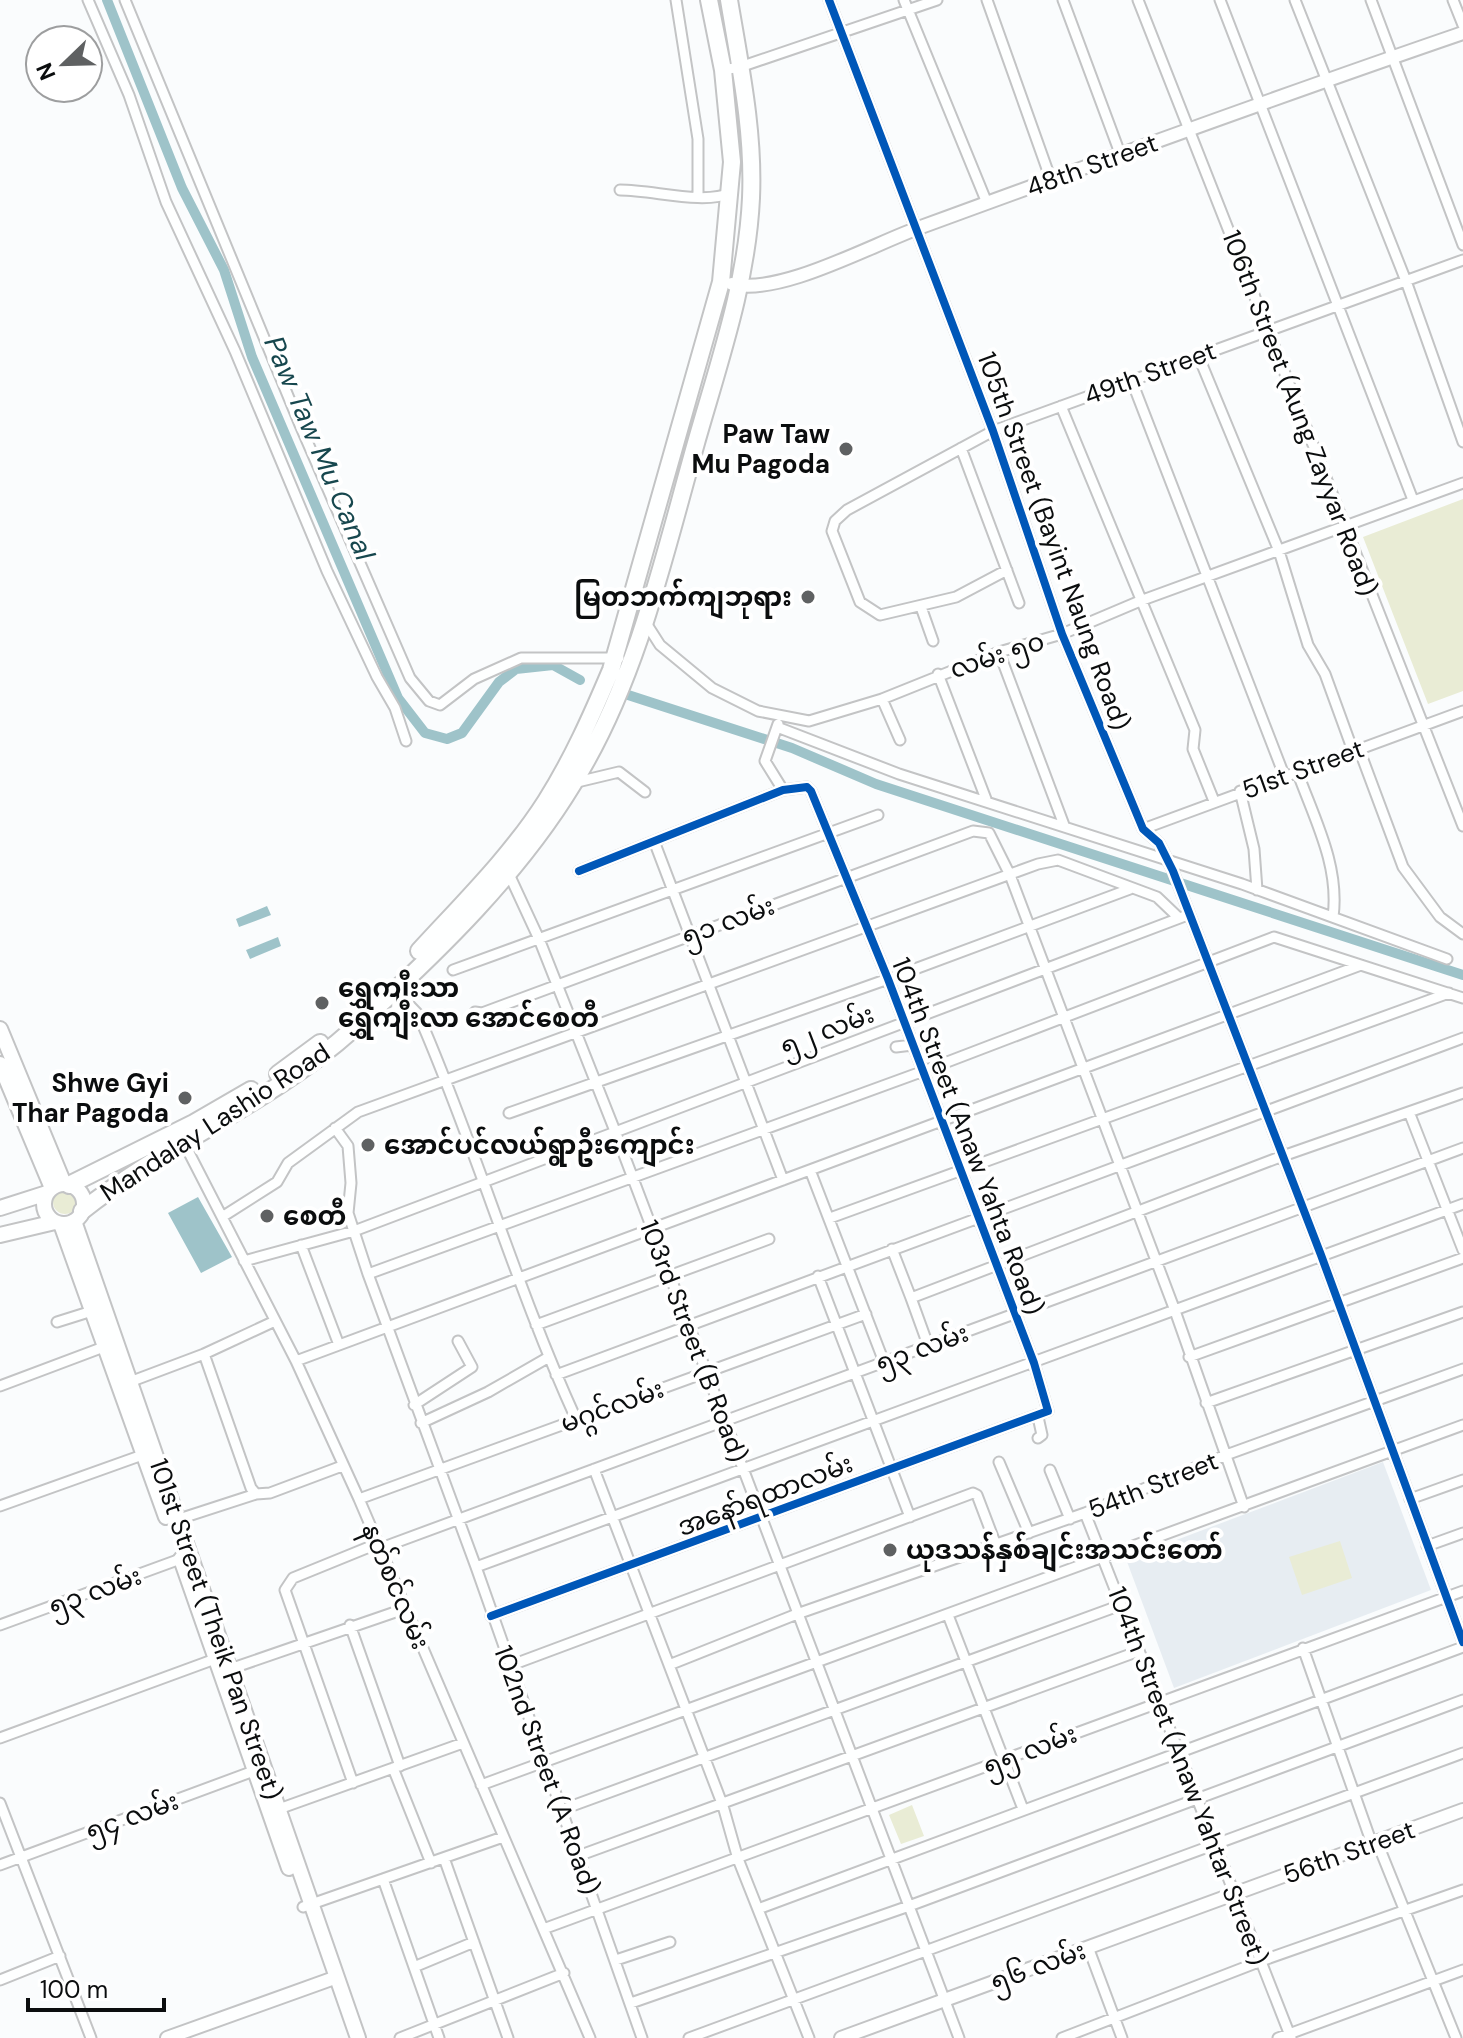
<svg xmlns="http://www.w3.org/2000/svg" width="1463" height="2038" viewBox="0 0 1463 2038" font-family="'DM Sans','Noto Sans Myanmar',sans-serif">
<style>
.built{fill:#e7edf2}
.green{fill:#e9ecd5}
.water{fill:#9ec3c9}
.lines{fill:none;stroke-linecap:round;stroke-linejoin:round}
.canal{stroke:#9ec3c9;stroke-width:10}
.street-casing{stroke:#c3c4c5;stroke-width:13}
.secondary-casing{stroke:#c3c4c5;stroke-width:16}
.primary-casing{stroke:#c3c4c5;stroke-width:18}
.highway-casing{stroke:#c3c4c5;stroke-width:20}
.street{stroke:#feffff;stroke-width:9}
.secondary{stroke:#feffff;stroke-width:12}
.primary{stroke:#feffff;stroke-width:14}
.highway{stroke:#feffff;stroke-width:16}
.cycleway-casing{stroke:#fff;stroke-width:13}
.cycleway{stroke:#0057b8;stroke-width:8}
.poi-dot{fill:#5f6162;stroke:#fff;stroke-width:3}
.labels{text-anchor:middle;stroke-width:8;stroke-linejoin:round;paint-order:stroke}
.street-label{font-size:26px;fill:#0b0d0e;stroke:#fff}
.poi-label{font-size:26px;font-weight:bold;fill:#0b0d0e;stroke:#fff;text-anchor:start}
.water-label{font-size:28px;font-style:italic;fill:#17474e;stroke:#fff}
</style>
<rect width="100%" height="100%" fill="#fafcfd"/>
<path class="built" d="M1383,1462L1431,1590L1174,1688L1126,1559Z"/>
<path class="green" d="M1463,499V691L1428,704L1363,537Z
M53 1202a12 12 0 1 1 24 0a12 12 0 1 1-24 0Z
M1340,1541L1352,1578L1302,1595L1289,1557Z
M912,1805L924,1836L901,1844L889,1815Z"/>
<path class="water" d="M267,906L271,915L239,927L236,919Z
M278,937L281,946L250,959L246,950Z
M198,1197L232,1257L201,1273L168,1213Z"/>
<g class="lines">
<path class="canal" d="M107,0L182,188L224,270L252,357L398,698L425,733L447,739L462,733L499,682L516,669L553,665L580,680
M625,694L792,748L876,784L1463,975"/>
<g class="street-casing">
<path id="street" d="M88,0L129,95L166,202L235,351L327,571L377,677L395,708L406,741
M125,0L300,425L410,678L429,701L440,705L474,679L521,658H619
M676,0L698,139V197
M829,0L993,431L1062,634L1143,829L1159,843L1173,871L1321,1255L1463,1642
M904,0L987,203
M987,0L1051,180
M1063,0L1121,156
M1138,0L1463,826
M1220,0L1413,500
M1295,0L1406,281L1463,442
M1371,0L1463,245
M1453,0L1463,25
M723,70L740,67L937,0
M620,190C654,190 702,205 731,193
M1198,355L1279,551L1308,645L1325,674L1353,751
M1131,379L1284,775
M1061,406L1195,730L1193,749L1214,801
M961,448L1019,603
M1007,570L956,597L880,615L860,602L832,531L835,521L847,510L993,431L1463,260
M921,607L933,641
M644,620L660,645L712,688L758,711L809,721L882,699L999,652L1062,634L1140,601L1463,483
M999,652L1064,825
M938,674L986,799
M882,699L900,740
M778,724L765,761L783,790
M777,727L899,774L1242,884L1447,959
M1359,749L1403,867L1440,917L1463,934
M1297,771C1314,818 1340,866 1333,917
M573,783L619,772L645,792
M1240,791L1254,849L1257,890
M1143,829L1463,711
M654,841L783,1180
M507,870L539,939L615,1131L959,2038
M453,970L878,815
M395,990L418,1014L424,1028C479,1157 518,1292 576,1419
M475,1012L482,1013L973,831L989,833L1010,875L1174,1308L1244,1507
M896,1047L912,1045
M1409,1112L1463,1250
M509,1113L888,979L1130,889
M335,1128L348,1146L351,1183L348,1213L368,1274L476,1567L642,2038
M184,1143L296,1361L359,1499L590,2038
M810,1170L884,1362
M222,1217L277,1182L288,1163L358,1112L1038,864L1058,860L1157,897L1179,918
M830,1218L1449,993
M301,1245L339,1345
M892,1249L911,1298L1280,1157L1463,1093
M244,1261L354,1231L1185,916
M368,1274L921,1072L1274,937L1463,998
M818,1276L910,1517
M911,1298L928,1345
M57,1322L92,1311
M536,1325L769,1239
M204,1354L275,1321
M1189,1357L1463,1258
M296,1361L1361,965
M556,1375L1463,1038
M127,1383L204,1354L251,1488L256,1494L270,1493L342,1466
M0,1386L109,1345
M1206,1403L1463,1312
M414,1405L472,1367L458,1341
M421,1423L488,1392L549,1357
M1038,1438L1042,1435L1038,1417
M999,1462L1029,1533
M594,1469L723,1806L738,1859L809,2038
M1050,1470L1070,1519
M359,1499L866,1314
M1410,1499L1463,1480
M0,1506L148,1453
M1085,1513L1291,2038
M176,1520L256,1494
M1427,1546L1463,1533
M381,1548L1463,1148
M476,1567L1463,1204
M948,1615L1023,1809
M491,1616L1048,1411L1034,1363L888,979L811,791L807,787L783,790L579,871
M0,1625L183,1558
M350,1625L400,1766
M1303,1648L1372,1844
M669,1665L797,1614L1085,1513L1226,1455L1463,1369
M509,1666L973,1493L977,1495L996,1545
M227,1670L404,1609
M0,1738L215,1659
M393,1768L431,1863
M353,1783L285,1590L293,1578L379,1543
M481,1785L1463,1425
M0,1803L91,2038
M276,1810L463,1743
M561,1810L1121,1605
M1377,1842L1456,2038
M578,1856L1139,1651
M444,1858L508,2038
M0,1865L259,1769
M383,1879L439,2038
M303,1907L503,1837
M758,1909L1463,1647
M546,1928L1463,1591
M1088,1947L1122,2038
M616,1960L670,1942
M414,1967L474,1942
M0,1980L60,1956
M631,2003L909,1906L1463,1700
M400,2038L564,1973
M689,2038L1463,1753
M1062,2038L1261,1961L1463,1890
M1278,2038L1463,1970"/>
</g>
<g class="secondary-casing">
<path id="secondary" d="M732,284C780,296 873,244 921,227C1101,161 1282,95 1463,33
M167,2038L337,1977
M841,2038L1463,1810"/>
</g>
<g class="primary-casing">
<path id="primary" d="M0,1029L64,1184
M0,1064L52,1188
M44 1204a20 20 0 1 1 40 0a20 20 0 1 1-40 0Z
M0,1208L47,1193
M74,1221L358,2038
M61,1224L166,1517
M0,1235L55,1222
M181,1559L289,1868"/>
</g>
<g class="highway-casing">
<path id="highway" d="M419,951C463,903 511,856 546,801C572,760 592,715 611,670L721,282L732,162L723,70L709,0
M278,1074L320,1043
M69,1185L194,1123L251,1090
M82,1211C167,1143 271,1103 352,1030C436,954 525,869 581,770C639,671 665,552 696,443C719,362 747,283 751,198C754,131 740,66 729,0"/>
</g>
<use href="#street" class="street"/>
<use href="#secondary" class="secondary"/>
<use href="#primary" class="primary"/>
<use href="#highway" class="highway"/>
<g class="cycleway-casing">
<path id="cycleway" d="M829,0L993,431L1062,634L1143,829L1159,843L1173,871L1321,1255L1463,1642
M491,1616L1048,1411L1034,1363L888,979L811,791L807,787L783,790L579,871"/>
</g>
<use href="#cycleway" class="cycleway"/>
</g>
<g class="poi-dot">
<circle cx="846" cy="449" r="8"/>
<circle cx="808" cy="597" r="8"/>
<circle cx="322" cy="1003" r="8"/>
<circle cx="185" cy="1098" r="8"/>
<circle cx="368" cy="1145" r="8"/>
<circle cx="267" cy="1216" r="8"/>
<circle cx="890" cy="1550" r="8"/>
</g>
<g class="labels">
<g class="street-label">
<text transform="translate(1092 165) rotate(-20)" y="9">48th Street</text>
<text transform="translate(1150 373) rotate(-20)" y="9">49th Street</text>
<text transform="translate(1300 413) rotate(69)" y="9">106th Street (Aung Zayyar Road)</text>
<text transform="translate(1054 541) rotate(70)" y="9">105th Street (Bayint Naung Road)</text>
<text transform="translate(997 655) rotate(-18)" y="9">လမ်း ၅၀</text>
<text transform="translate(1303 769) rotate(-20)" y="9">51st Street</text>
<text transform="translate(728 921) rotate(-20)" y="9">၅၁ လမ်း</text>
<text transform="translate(827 1030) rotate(-21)" y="9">၅၂ လမ်း</text>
<text transform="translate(215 1122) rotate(-33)" y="9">Mandalay Lashio Road</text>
<text transform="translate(968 1136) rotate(69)" y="9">104th Street (Anaw Yahta Road)</text>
<text transform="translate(694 1341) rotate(69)" y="9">103rd Street (B Road)</text>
<text transform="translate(922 1348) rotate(-20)" y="9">၅၃ လမ်း</text>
<text transform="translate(612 1406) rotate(-20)" y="9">မဂ္ဂင်လမ်း</text>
<text transform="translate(1153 1485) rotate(-22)" y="9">54th Street</text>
<text transform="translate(765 1495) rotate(-21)" y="9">အနော်ရထာလမ်း</text>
<text transform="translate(396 1586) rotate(67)" y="9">နတ်စင်လမ်း</text>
<text transform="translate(95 1591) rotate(-20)" y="9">၅၃ လမ်း</text>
<text transform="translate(216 1629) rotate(71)" y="9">101st Street (Theik Pan Street)</text>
<text transform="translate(1030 1750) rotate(-21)" y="9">၅၅ လမ်း</text>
<text transform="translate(547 1770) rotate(70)" y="9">102nd Street (A Road)</text>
<text transform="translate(1188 1776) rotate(69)" y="9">104th Street (Anaw Yahtar Street)</text>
<text transform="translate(132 1816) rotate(-20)" y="9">၅၄ လမ်း</text>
<text transform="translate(1349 1852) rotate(-20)" y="9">56th Street</text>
<text transform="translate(1038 1966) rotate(-20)" y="9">၅၆ လမ်း</text>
</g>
<g class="poi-label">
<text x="830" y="443" text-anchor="end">Paw Taw<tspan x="830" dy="30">Mu Pagoda</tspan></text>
<text x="792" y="606" text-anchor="end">မြတဘက်ကျဘုရား</text>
<text x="338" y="997">ရွှေကျီးသာ<tspan x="338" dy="30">ရွှေကျီးလာ အောင်စေတီ</tspan></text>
<text x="169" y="1092" text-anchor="end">Shwe Gyi<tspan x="169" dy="30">Thar Pagoda</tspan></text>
<text x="384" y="1154">အောင်ပင်လယ်ရွာဦးကျောင်း</text>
<text x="283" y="1225">စေတီ</text>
<text x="906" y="1559">ယုဒသန်နှစ်ချင်းအသင်းတော်</text>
</g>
<g class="water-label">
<text transform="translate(320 448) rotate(67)" y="10">Paw Taw Mu Canal</text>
</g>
</g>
<g transform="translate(64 64) rotate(247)"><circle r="38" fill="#ffffff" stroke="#9d9e9f" stroke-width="2"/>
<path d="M0-6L14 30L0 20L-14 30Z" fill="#5f6162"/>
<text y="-12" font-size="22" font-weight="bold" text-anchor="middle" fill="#0b0d0e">N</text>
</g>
<path d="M28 1998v12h136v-12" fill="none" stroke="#0b0d0e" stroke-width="4"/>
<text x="40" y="1998" font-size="24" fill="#0b0d0e" stroke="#ffffff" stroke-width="6" paint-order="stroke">100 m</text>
</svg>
